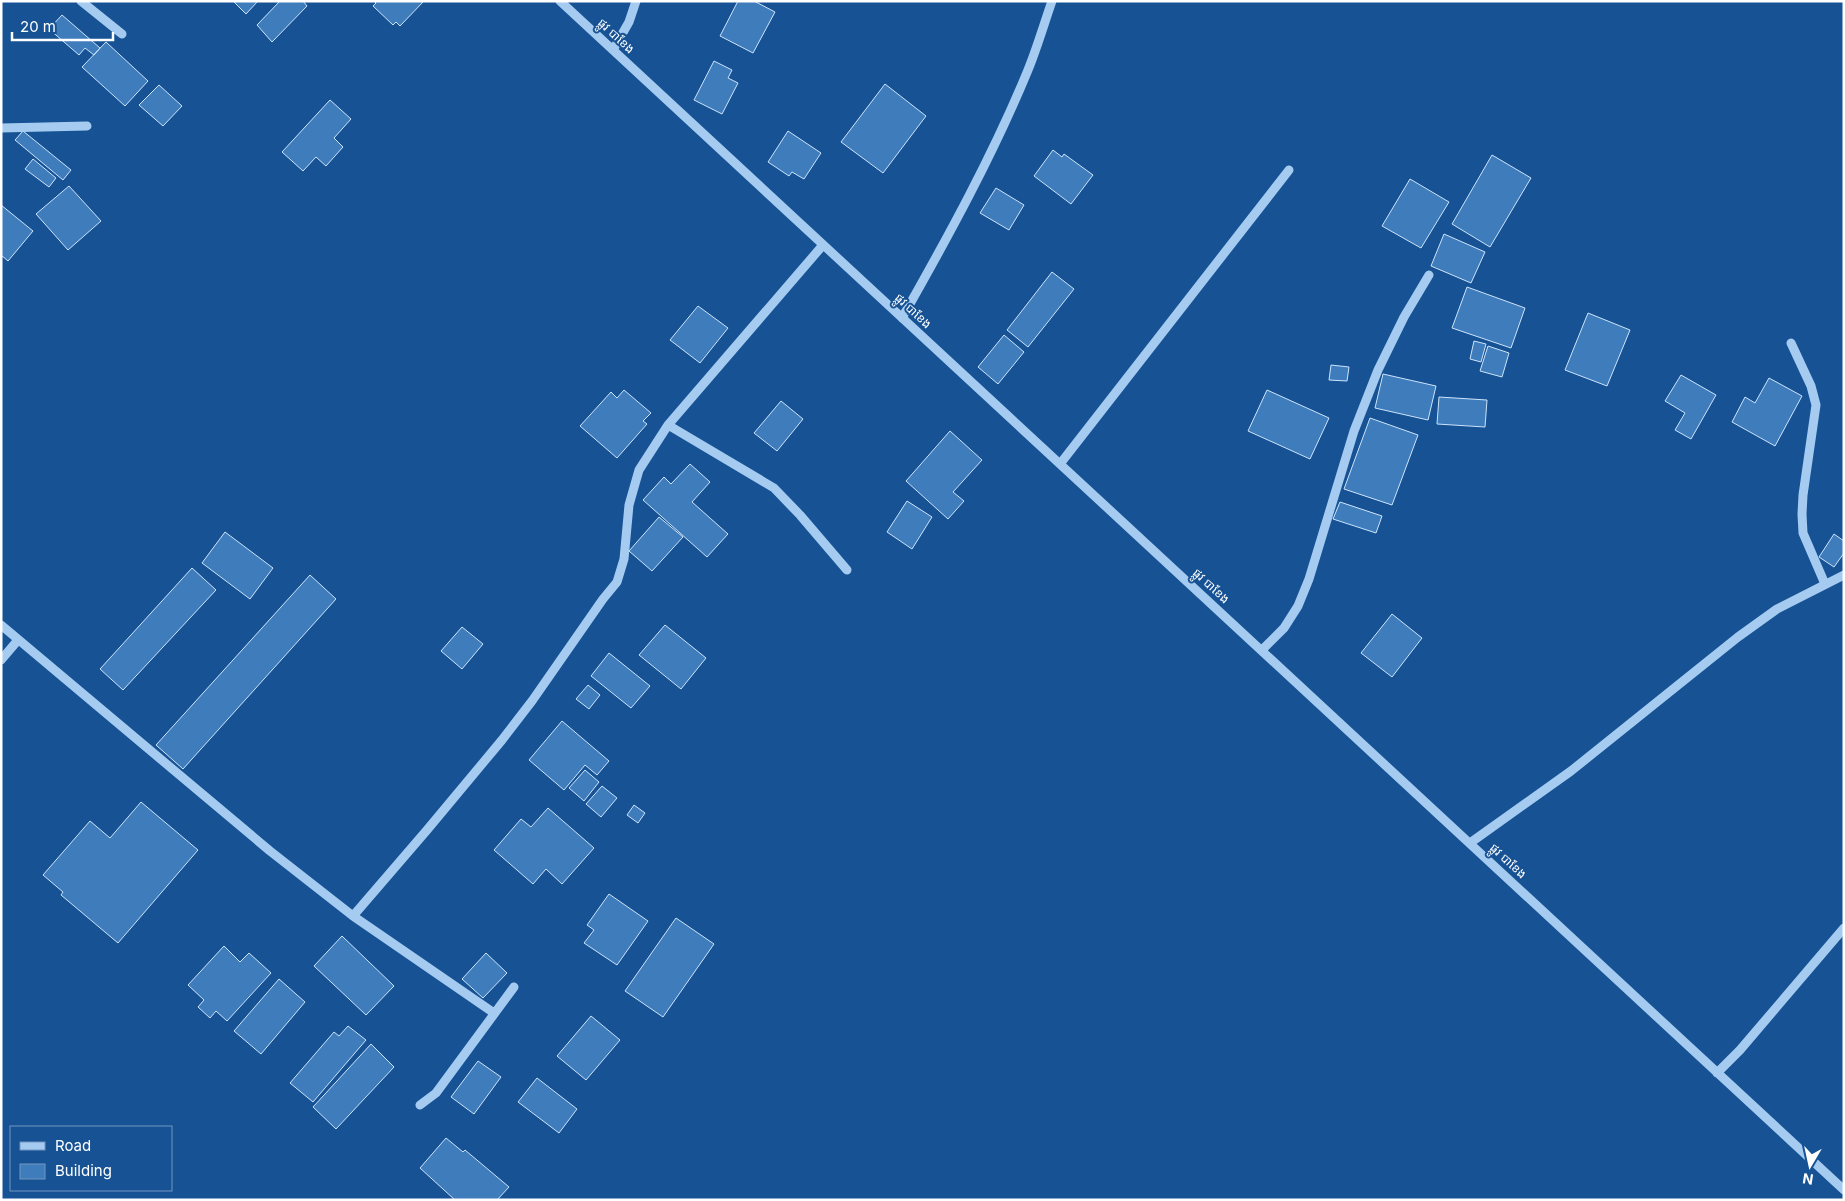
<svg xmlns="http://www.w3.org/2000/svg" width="1845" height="1201" viewBox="0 0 1845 1201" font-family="Inter,'Noto Sans Khmer',sans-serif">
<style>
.building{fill:#3e7cbc;stroke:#cde4fc}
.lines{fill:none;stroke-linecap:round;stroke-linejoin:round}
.minor{stroke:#a6cbf1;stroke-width:9}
.labels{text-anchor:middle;stroke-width:4;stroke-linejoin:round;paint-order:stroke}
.street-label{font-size:12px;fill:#fff;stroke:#165294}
</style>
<rect width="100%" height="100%" fill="#165294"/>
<path class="building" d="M233,1H258L246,14Z
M280,1H303L307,6L272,42L257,25Z
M374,1H424L400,26L396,22L393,25L373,6L376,3Z
M738,1H754L775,12L753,53L720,36Z
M62,15L100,48L94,55L85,48L79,55L49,29Z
M106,42L148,81L125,106L82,67Z
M714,61L732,70L728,78L738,83L722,114L694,100Z
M885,84L926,116L883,173L841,142Z
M159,85L182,106L163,126L139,105Z
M330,100L351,119L334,138L343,147L326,166L316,157L303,171L282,152Z
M23,131L71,170L63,180L15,140Z
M788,131L821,153L804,179L792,172L789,176L768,162Z
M1053,150L1062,157L1064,154L1093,175L1071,204L1034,176Z
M1492,155L1531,178L1490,247L1452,224Z
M33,159L56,178L49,187L25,169Z
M1410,179L1449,202L1421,248L1382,226Z
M69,186L101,221L68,250L36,214Z
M996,188L1024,205L1009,230L980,213Z
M1,205L33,231L8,261L1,255Z
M1444,234L1485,252L1471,283L1431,266Z
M1052,272L1074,289L1028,347L1007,330Z
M1467,287L1525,308L1511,348L1452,328Z
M698,306L728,328L700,363L670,340Z
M1588,313L1630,330L1607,386L1565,370Z
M1004,335L1024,352L998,384L978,367Z
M1474,341L1486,344L1481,362L1470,359Z
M1488,346L1509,353L1502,377L1480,371Z
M1331,365L1349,367L1347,381L1329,380Z
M1383,374L1436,386L1428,420L1375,408Z
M1681,375L1716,395L1691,439L1675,430L1685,413L1665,401Z
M1769,378L1802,396L1775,446L1732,422L1745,397L1755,403Z
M624,390L651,413L643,421L647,424L617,458L580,426L611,392L617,398Z
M1267,390L1329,418L1310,459L1248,431Z
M1439,397L1487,400L1485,427L1437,424Z
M781,401L803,419L777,451L754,433Z
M1370,418L1418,435L1392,505L1344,489Z
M950,431L982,460L953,492L964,501L948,519L906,481Z
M690,464L710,482L692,502L728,534L707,557L643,500L664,477L671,484Z
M907,501L932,517L912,549L887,532Z
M1340,502L1382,516L1376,533L1333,519Z
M659,517L683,537L652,571L629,551Z
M225,532L273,568L250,599L202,563Z
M1834,534L1844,541V553L1834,567L1819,557Z
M192,568L216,590L123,690L100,669Z
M310,575L336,599L183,769L156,745Z
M1392,614L1422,638L1392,677L1361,653Z
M665,625L706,658L681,689L639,655Z
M462,627L483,644L462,669L441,651Z
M609,653L650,686L631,708L591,676Z
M588,685L600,695L589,709L576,699Z
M562,721L609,761L597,775L585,765L564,790L529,760Z
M585,770L599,782L584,801L569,788Z
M602,786L617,798L601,817L586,804Z
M141,802L198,850L118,943L61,895L63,892L43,875L90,821L110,838Z
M634,805L645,813L638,823L627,815Z
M548,808L594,848L562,884L546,869L533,884L494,850L521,819L531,827Z
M609,894L648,921L617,965L584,943L594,930L587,925Z
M676,918L714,944L663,1017L625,991Z
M342,936L394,986L366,1015L314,966Z
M224,946L240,962L249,953L271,973L227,1021L216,1011L210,1018L198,1007L204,1000L188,985Z
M486,953L507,973L483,998L462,979Z
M279,979L305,1002L261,1054L234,1031Z
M591,1016L620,1040L586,1080L557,1056Z
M348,1026L366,1040L313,1102L290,1083L334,1032L339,1036Z
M371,1044L394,1067L336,1129L313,1107Z
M478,1061L501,1077L474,1114L451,1097Z
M537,1078L577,1109L559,1133L518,1102Z
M446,1138L463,1152L465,1150L509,1187L497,1200H455L420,1168Z"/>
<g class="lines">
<path class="minor" d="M81,1L122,34
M560,1L1844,1190
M613,50L629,22L636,1
M1,128L87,126
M902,318C948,237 993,155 1028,70C1037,48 1044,24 1052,1
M1791,343L1811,386L1816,405L1803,495L1802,514L1803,533L1825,584
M668,425L774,488L800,515L847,570
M1060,464L1289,170
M1,625L270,851L353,916L494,1013
M1262,650L1284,628L1298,606L1309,579L1354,431L1378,370L1404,317L1429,275
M1,660L18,640
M1470,843L1571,771L1738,637L1777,609L1844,575
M353,916L427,830L502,740L532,701L603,599L617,582L624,559L629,505L639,470L668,425L823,245
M1717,1073L1740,1050L1844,928
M420,1105L436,1093L514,987"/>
</g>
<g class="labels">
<g class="street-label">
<text transform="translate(616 36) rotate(43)" y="4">ផ្លូវ បាខែង</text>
<text transform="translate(913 311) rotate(43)" y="4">ផ្លូវ បាខែង</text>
<text transform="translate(1211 586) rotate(43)" y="4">ផ្លូវ បាខែង</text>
<text transform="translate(1508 861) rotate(43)" y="4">ផ្លូវ បាខែង</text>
</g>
</g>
<rect width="1845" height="1201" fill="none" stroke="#ffffff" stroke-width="5"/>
<rect x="10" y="1126" width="162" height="65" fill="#165294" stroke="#7397bf"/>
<rect x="20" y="1142" width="25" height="8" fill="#a6cbf1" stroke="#7397bf"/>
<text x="55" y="1151" font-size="15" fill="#ffffff">Road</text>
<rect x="20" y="1164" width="25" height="15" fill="#3e7cbc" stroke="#7397bf"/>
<text x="55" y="1176" font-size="15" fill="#ffffff">Building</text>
<g transform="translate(1810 1166) rotate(189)" stroke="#165294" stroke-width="4" paint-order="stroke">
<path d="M0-4L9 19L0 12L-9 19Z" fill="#ffffff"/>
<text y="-8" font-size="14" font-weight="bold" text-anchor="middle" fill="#ffffff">N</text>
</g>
<path d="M12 32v8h101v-8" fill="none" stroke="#ffffff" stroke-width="2.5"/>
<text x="20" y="32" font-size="15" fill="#ffffff" stroke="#165294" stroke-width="4" paint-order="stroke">20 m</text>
</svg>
